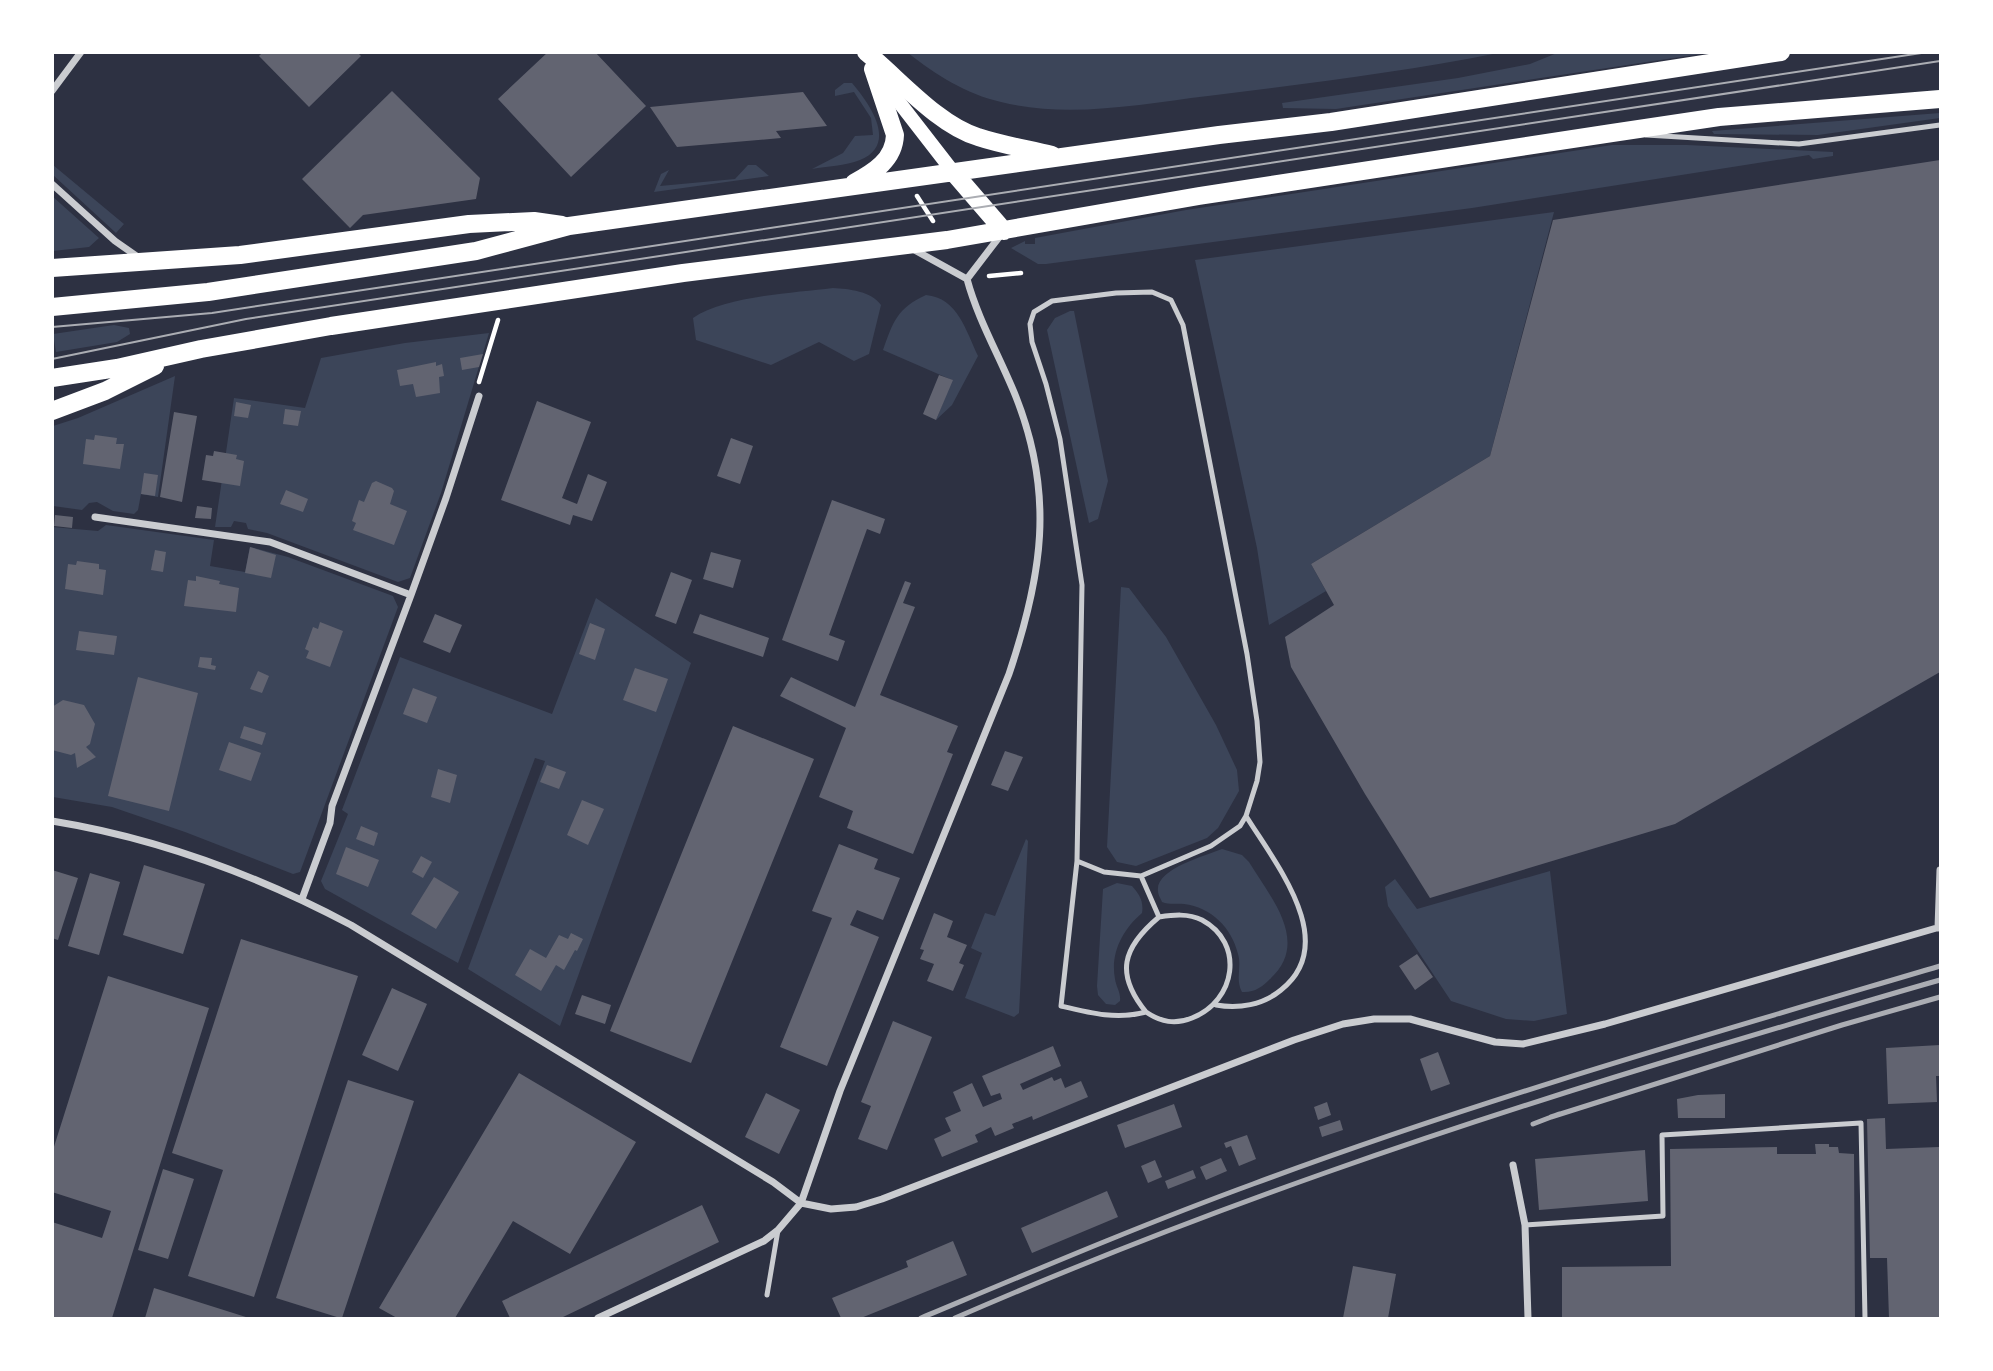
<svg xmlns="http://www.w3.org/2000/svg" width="1993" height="1371" viewBox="0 0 1993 1371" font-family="Merriweather,serif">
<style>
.green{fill:#3c4559}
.building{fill:#626471}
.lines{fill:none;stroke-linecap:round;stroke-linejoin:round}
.path{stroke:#fff;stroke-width:4.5}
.service{stroke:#caccd0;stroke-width:5}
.minor{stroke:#caccd0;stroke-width:7}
.secondary{stroke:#fff;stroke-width:14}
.primary{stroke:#fff;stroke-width:18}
.tram{stroke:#abadb3;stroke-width:2}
.rail{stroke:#abadb3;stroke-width:5}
</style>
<rect width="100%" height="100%" fill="#2d3142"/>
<path class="green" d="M908,53H1498C1403,72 1305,84 1208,96C1140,104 1070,119 1001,102C966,94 936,75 908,53Z
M1557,53H1707L1336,109L1283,108L1282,103L1458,78L1530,64Z
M844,83H852C869,103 899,144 860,160C845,166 827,166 812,169L843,153L855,136L873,135L871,118L854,92L835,96V90Z
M1940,113V118L1818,135L1714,134L1712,131Z
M1612,145H1687L1833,152V156L1813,159L1809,155L1472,208L1046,264H1038L1011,248L1025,241V244H1035V238L1186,210Z
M52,165H53L124,224L116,233L53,175Z
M748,165H756L769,176L654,192L661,174L669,170L660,186L735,179Z
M52,196L99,238L89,247L53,251Z
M1554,212L1490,456L1311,564L1326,591L1269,625L1257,548L1195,260Z
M833,288C849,289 871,291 881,305L869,354L854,361L819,342L771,365L696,340L693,318C725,296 794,293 833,288Z
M926,295C958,298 966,331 978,356L952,405L936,420L952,380L883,350C893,322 897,308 926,295Z
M1070,311H1074L1108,481L1098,519L1089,523L1047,330L1055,318Z
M114,325L129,328L130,334L117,342L56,352L53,334Z
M489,333L441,493L410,578L398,582L267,533L248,529L246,523L234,521L231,527H215L234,398L305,408L321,358L405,343Z
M175,376L158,497L141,494L138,510L134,514L113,511L97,502L89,503L82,510L53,506V426L78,418Z
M106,525L214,540L210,566L245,572L250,547L288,557L393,596L398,607L300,872L293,874L185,832L112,807L53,797L52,527L98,531Z
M1121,587L1129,588L1166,637L1216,725L1237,770L1239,791L1218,828L1207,838L1136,866L1117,862L1107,847Z
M596,598L691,663L560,1026L468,969L545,761L535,758L458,963L325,889L321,881L348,814L342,810L400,657L552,714Z
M1026,839L1028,841L1019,1013L1014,1017L965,998L982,953L971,948L985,913L995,916Z
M1222,849L1242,855L1249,862C1270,897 1311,942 1270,979C1262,987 1254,993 1242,992C1235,979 1242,967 1238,954C1232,928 1211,907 1184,904C1176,903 1170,905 1162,902C1161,899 1158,895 1158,891C1155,869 1205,856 1222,849Z
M1550,871L1567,1014L1534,1021L1506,1019L1451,1001L1388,906L1385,887L1395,879L1417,909Z
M1117,883L1132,886C1139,894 1144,901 1142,913C1123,929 1110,953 1115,979C1116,987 1121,992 1120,1001L1115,1005L1106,1004L1098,995L1097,986L1103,889Z"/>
<path class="building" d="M263,52H357L361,56L309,107L259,56Z
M548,52H595L646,106L571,177L498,99Z
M392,91L480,178L476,199L363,215L350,228L302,179Z
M803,92L827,126L776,131L781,138L677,147L650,107Z
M1940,160V672L1675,824L1430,898L1365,794L1291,667L1285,637L1334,605L1311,564L1490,456L1553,220Z
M483,354L479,367L462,370L460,358Z
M436,362V366L442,364L444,376L439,377L440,393L416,397L413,384L400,386L397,370Z
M939,375L953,380L936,420L923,414Z
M537,401L591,422L562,498L577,504L588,474L607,482L592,521L573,515L570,525L501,500Z
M236,402L251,405L248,418L234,416Z
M285,409L301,411L298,426L283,424Z
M174,412L197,416L182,502L160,497Z
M95,435L117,438L116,444H124L120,469L83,464L86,439L94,440Z
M731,438L753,446L740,484L717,476Z
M214,451L237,455L236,459L244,461L240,486L202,480L206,455L213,456Z
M144,473L158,475L155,496L141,494Z
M376,481L392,488L394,491L390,504L407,511L394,545L353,530L356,523L352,521L359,500L364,502L372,483Z
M286,490L308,499L303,512L280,504Z
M832,500L885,519L880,534L867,529L829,635L845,641L838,661L782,640Z
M197,506L212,508L211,519L195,518Z
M55,515L73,517L72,528L54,526Z
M250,547L276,555L271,578L245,573Z
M155,550L166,552L163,572L151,570Z
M711,552L741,560L733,588L703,579Z
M77,561L99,564V569L106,570L103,595L65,589L68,564L76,565Z
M671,572L692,580L676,624L655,616Z
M196,576L220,581L219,584L239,588L236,612L184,606L188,580L196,581Z
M905,581L911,583L903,603L915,607L880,695L958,726L947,752L953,754L913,854L847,828L853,811L819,797L846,728L780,696L791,677L855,707Z
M435,614L462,625L450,653L423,642Z
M700,614L769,638L763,657L693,633Z
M320,622L343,631L330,667L306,658L309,651L305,649L313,627L318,629Z
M590,623L605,629L595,660L579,654Z
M79,631L117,636L114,655L76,650Z
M200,657L212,658L211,665L216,666L215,670L198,667Z
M635,668L668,679L656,712L623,700Z
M258,671L269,676L262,693L250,689Z
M138,677L198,693L169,811L108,796Z
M413,688L437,697L427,723L403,714Z
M63,700L84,705L95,724L90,744L86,747L96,757L77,768L75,753L71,755L52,750V707Z
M244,726L266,733L262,745L240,738Z
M733,726L814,759L691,1063L610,1031Z
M229,742L261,753L251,781L219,770Z
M1005,751L1023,757L1008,791L991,785Z
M547,765L566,772L559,789L540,782Z
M438,769L457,775L450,803L431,797Z
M582,800L604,809L588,845L567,835Z
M361,826L378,833L374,846L356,839Z
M839,844L878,859L874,869L900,878L883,920L857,910L850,925L879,937L827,1066L780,1047L832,918L812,911Z
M346,847L379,860L368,887L336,874Z
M421,856L432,862L423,878L412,872Z
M144,865L205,884L183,954L123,935Z
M52,870L78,878L58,940L52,938Z
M90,873L120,882L99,955L68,946Z
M434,877L459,892L436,929L411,914Z
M934,913L953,921L947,937L967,945L959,963L964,965L953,991L927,981L934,964L920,959L924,950L920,949Z
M571,933L583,939L577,951L575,950L564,970L556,965L541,991L515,975L530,949L546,958L559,935L568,939Z
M241,939L358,976L254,1297L188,1276L223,1170L172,1153Z
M1417,954L1433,977L1415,990L1399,966Z
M108,976L209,1008L112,1318H52V1222L102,1238L111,1211L52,1192V1153Z
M392,988L427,1004L398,1071L362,1055Z
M582,995L611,1005L605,1024L575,1014Z
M893,1021L932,1037L887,1150L858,1139L871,1106L861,1102Z
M1940,1045V1076H1936L1937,1102L1888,1104L1886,1048Z
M1053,1046L1061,1066L1020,1084L1023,1090L1052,1077L1054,1081L1061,1078L1065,1088L1081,1081L1088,1097L1033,1120L1032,1116L1012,1124L1014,1128L995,1136L991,1127L975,1135L978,1142L942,1157L934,1139L951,1131L945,1118L961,1111L953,1092L972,1083L983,1107L1002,1099L1000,1093L991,1096L982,1076Z
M1438,1052L1450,1084L1431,1091L1420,1059Z
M519,1073L636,1142L570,1254L513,1221L455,1318H397L379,1308Z
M348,1080L414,1101L342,1318H340L276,1298Z
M766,1093L800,1110L779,1154L745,1137Z
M1725,1094V1118H1678L1677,1099L1698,1095Z
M1327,1102L1331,1115L1318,1120L1314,1107Z
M1174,1104L1182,1127L1125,1148L1117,1125Z
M1885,1118L1886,1149L1939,1147L1940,1318H1889L1887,1258H1870L1867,1119Z
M1340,1120L1343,1130L1322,1137L1319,1127Z
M1247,1135L1256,1159L1239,1166L1231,1146L1226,1148L1224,1143Z
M1815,1144H1829V1147H1838L1839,1153L1854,1154L1855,1318H1562V1267L1671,1266L1670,1149L1777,1147V1154H1816Z
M1645,1150L1648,1201L1539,1210L1535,1159Z
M1221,1158L1227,1171L1206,1180L1200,1167Z
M1155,1160L1162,1177L1148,1183L1141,1166Z
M163,1169L194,1179L168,1259L138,1250Z
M1193,1170L1196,1178L1168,1189L1165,1181Z
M1107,1191L1118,1217L1032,1253L1021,1228Z
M702,1205L719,1242L561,1318H510L502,1301Z
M953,1241L967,1275L861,1318H841L832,1298L908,1267L906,1261Z
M1353,1266L1396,1274L1388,1318H1343Z
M154,1288L249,1318H145Z"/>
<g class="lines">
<path class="path" d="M917,196L933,221
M989,276L1021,273
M479,382L498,320"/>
<path class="service" d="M1646,135L1799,144L1940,125
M1152,292L1171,300L1183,325L1247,654L1257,721L1260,762L1257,781L1246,816L1240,826L1211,846L1141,876L1104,872L1077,861L1082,585L1060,439L1046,384L1032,342L1030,324L1034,312L1052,301L1116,293Z
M1077,861L1061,1006C1090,1013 1117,1020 1146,1012C1161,1022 1175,1025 1192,1018C1236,1001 1245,943 1202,920C1188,913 1173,915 1159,917
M1141,876L1159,917C1122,948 1115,974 1146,1012
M1216,1005C1239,1009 1263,1005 1281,990C1341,943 1275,863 1246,816
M1525,1225L1663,1216L1662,1135L1861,1123L1865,1318
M767,1295L778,1230"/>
<path class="minor" d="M52,91L81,52
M52,184L115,241L138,257
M967,279L1003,232
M95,517L270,542L411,595L332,806L330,823L302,899
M411,595L446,498L479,396
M52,821C157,838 257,875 351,925L773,1182L801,1203L831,1209L856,1207L882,1199L1294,1040L1343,1024L1374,1019H1410L1495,1042L1523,1044L1605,1024L1940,927
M1938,928L1940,870
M1513,1165L1525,1225L1528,1318
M598,1318L764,1241L778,1230L801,1203L840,1091L1009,674C1042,576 1055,496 1016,397C1000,357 978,320 967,279L911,248"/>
<path class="secondary" d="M878,75L954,173"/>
<path class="primary" d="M866,52C899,79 938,125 978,137C1002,145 1028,149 1052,155
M954,173L1004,231
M854,183C874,172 894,160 895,135L873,69
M52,268L240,255L469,224L534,221L562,225
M52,307L208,292L476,251L569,226L1219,135L1331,122L1781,52
M52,378L117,368L201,349L331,326L683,273L947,240L1199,196L1612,133L1719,117L1940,99
M52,411L105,391L155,366"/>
<path class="tram" d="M52,327L212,313L1928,52
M52,359L246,319L1940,61"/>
<path class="rail" d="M1551,1117L1842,1025L1940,997
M1533,1124L1559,1114
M921,1318C1031,1272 1141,1225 1253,1184C1479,1100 1710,1034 1940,966
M955,1318C1201,1211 1450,1126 1707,1049C1785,1026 1862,1002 1940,980"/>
</g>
<rect width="1993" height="1371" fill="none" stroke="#ffffff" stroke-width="108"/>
</svg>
